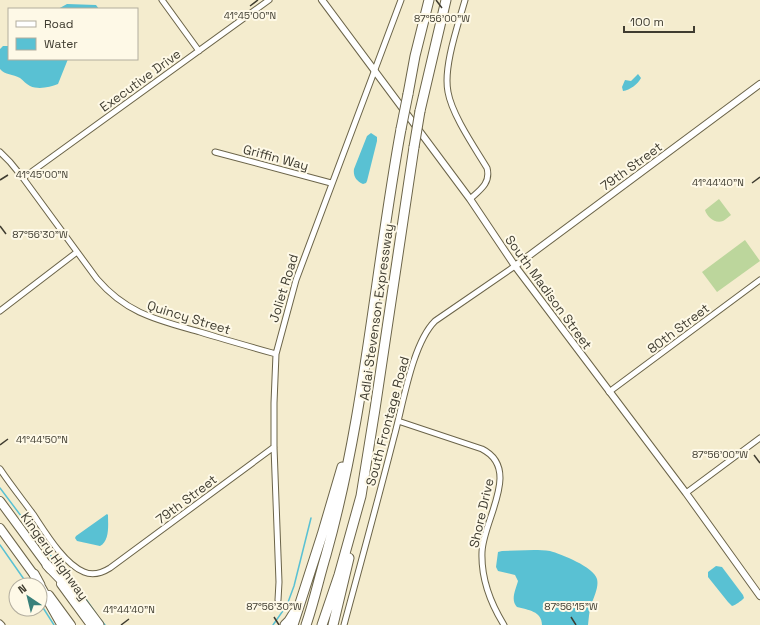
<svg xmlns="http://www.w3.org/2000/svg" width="760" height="625" viewBox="0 0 760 625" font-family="'Space Grotesk',sans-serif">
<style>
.green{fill:#bcd69c}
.water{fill:#59c1d3}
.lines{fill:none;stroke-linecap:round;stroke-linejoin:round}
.stream{stroke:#59c1d3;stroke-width:1.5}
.minor-casing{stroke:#6b6449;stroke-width:7}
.tertiary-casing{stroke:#6b6449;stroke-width:8}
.trunk-casing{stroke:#6b6449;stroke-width:10}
.motorway-casing{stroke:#6b6449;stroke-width:11}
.minor{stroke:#fff;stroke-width:5}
.tertiary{stroke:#fff;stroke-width:6}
.trunk{stroke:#fff;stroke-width:8}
.motorway{stroke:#fff;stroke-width:9}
.motorway-bridge-casing{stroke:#6b6449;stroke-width:11;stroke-linecap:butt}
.motorway-bridge{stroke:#fff;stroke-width:9}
.ticks{fill:none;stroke:#3f3c30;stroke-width:1.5}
.labels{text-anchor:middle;stroke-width:4;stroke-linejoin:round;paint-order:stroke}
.street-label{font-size:13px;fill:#3f3c30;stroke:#fef9e7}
.ticks-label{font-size:10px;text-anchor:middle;fill:#3f3c30;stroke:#fef9e7;stroke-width:4;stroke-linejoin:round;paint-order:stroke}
</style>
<rect width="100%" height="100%" fill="#f4ecce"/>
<path class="green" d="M719,199L731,215C728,217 725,220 723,221C715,224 707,217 705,210Z
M745,240L760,261L717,292L702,272Z"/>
<path class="water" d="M67,4L96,5L99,9H58Z
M3,46H9V59H68L58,84C50,87 39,90 30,86C26,84 24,81 20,78C13,74 5,75 0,69V49Z
M638,74L641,78C638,84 630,90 623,91L622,87L625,80L631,81Z
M371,133L377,137V141L367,181L366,183L363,184C356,181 353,176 354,169L367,136Z
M107,514L108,515C108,524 110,541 100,546L77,541L75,538L76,536Z
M534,550C539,550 545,550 550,551C561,554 594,567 597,579C599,587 594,596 592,603C589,610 589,618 588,625H542C542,611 528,610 517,607C510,600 516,589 518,581L515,575L498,571L496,567L498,552L502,551Z
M716,566L722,567L743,595L744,598C741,601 736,605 732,606L728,602L708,577V572Z"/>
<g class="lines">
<path class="stream" d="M0,488L76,589
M0,545L28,585
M81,594L83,595L97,615
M40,603L54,625
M100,619L105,625
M273,625L287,605L294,586L311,518"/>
<g class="minor-casing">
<path id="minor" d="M162,0L199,51
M465,0C458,25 443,67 448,92C452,115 475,148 487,168C491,183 480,190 470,199
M0,152L10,162L23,178L97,279C127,314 158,320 200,332C226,340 251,347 276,354
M215,152L331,183
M23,178L269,0
M0,311L77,252
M609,392L760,280
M398,421L482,449C522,469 483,520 482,552C481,578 491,604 504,625
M0,469C10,484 22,499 33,514C45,532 64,564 84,572C93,576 102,573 110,568L274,447
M686,493L760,438
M278,600L279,582L274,447V403L276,354L296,280L401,0
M0,623L2,625
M344,625C361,562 378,500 394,437C403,405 412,344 435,321L515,266"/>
</g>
<g class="tertiary-casing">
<path id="tertiary" d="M322,0L470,199L515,266L686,493L760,596
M515,266L760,84"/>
</g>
<g class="trunk-casing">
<path id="trunk" d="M0,501L50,569
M0,528L37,579
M61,584L91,625
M49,595L71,625"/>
</g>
<g class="motorway-casing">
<path id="motorway" d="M408,94L415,56L429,0
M420,111L446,0
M47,565L78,597L99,625
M34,574L40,585
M40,586L62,625
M285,625L289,621L294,613
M293,625L322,535L342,467
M306,625C314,602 319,578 326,555C365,416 375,271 401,129
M322,625L339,575L361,496L375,409L414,147
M333,625L349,558"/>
</g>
<use href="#minor" class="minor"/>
<use href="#tertiary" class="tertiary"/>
<use href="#trunk" class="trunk"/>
<use href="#motorway" class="motorway"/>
<g class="motorway-bridge-casing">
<path id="motorway-bridge" d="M401,129L408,94
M414,147L420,111"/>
</g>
<use href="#motorway-bridge" class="motorway-bridge"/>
</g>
<path class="ticks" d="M436,0L442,8M250,6L258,0M0,180L8,175M752,183L760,177M0,226L6,234M0,445L8,439M754,455L760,463M274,617L279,625M571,617L576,625M121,625L129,619"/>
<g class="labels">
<g class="street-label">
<text transform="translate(140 80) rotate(-36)" y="5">Executive Drive</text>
<text transform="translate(276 157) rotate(15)" y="5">Griffin Way</text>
<text transform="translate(631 166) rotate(-36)" y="5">79th Street</text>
<text transform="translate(283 288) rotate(-73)" y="5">Joliet Road</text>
<text transform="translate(549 292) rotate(54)" y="5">South Madison Street</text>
<text transform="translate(376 312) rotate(-82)" y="5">Adlai Stevenson Expressway</text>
<text transform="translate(189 317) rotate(17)" y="5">Quincy Street</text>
<text transform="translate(678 328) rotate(-37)" y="5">80th Street</text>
<text transform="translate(387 421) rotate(-75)" y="5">South Frontage Road</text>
<text transform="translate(186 499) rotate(-37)" y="5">79th Street</text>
<text transform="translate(481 513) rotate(-77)" y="5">Shore Drive</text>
<text transform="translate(55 556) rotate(54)" y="5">Kingery Highway</text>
</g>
</g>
<g class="ticks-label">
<text x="250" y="19">41°45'00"N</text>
<text x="442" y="22">87°56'00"W</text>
<text x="42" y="178">41°45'00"N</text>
<text x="718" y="186">41°44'40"N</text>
<text x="40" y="238">87°56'30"W</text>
<text x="42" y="443">41°44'50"N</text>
<text x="720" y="458">87°56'00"W</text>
<text x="274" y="610">87°56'30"W</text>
<text x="571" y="610">87°56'15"W</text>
<text x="129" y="613">41°44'40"N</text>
</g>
<rect x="8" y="8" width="130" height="52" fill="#fef9e7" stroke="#b2ad9e"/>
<rect x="16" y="21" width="20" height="6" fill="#ffffff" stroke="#b2ad9e"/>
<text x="44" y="28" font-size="12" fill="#3f3c30">Road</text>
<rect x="16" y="38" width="20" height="12" fill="#59c1d3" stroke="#b2ad9e"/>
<text x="44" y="48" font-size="12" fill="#3f3c30">Water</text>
<g transform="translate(28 597) rotate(325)"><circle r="19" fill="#fef9e7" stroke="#b2ad9e"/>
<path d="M0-3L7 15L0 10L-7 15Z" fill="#39807a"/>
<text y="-6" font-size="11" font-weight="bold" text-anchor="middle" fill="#3f3c30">N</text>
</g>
<path d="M624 26v6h70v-6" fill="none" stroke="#3f3c30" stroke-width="2"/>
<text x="630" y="26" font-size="12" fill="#3f3c30" stroke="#fef9e7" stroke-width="3" paint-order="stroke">100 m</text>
</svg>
